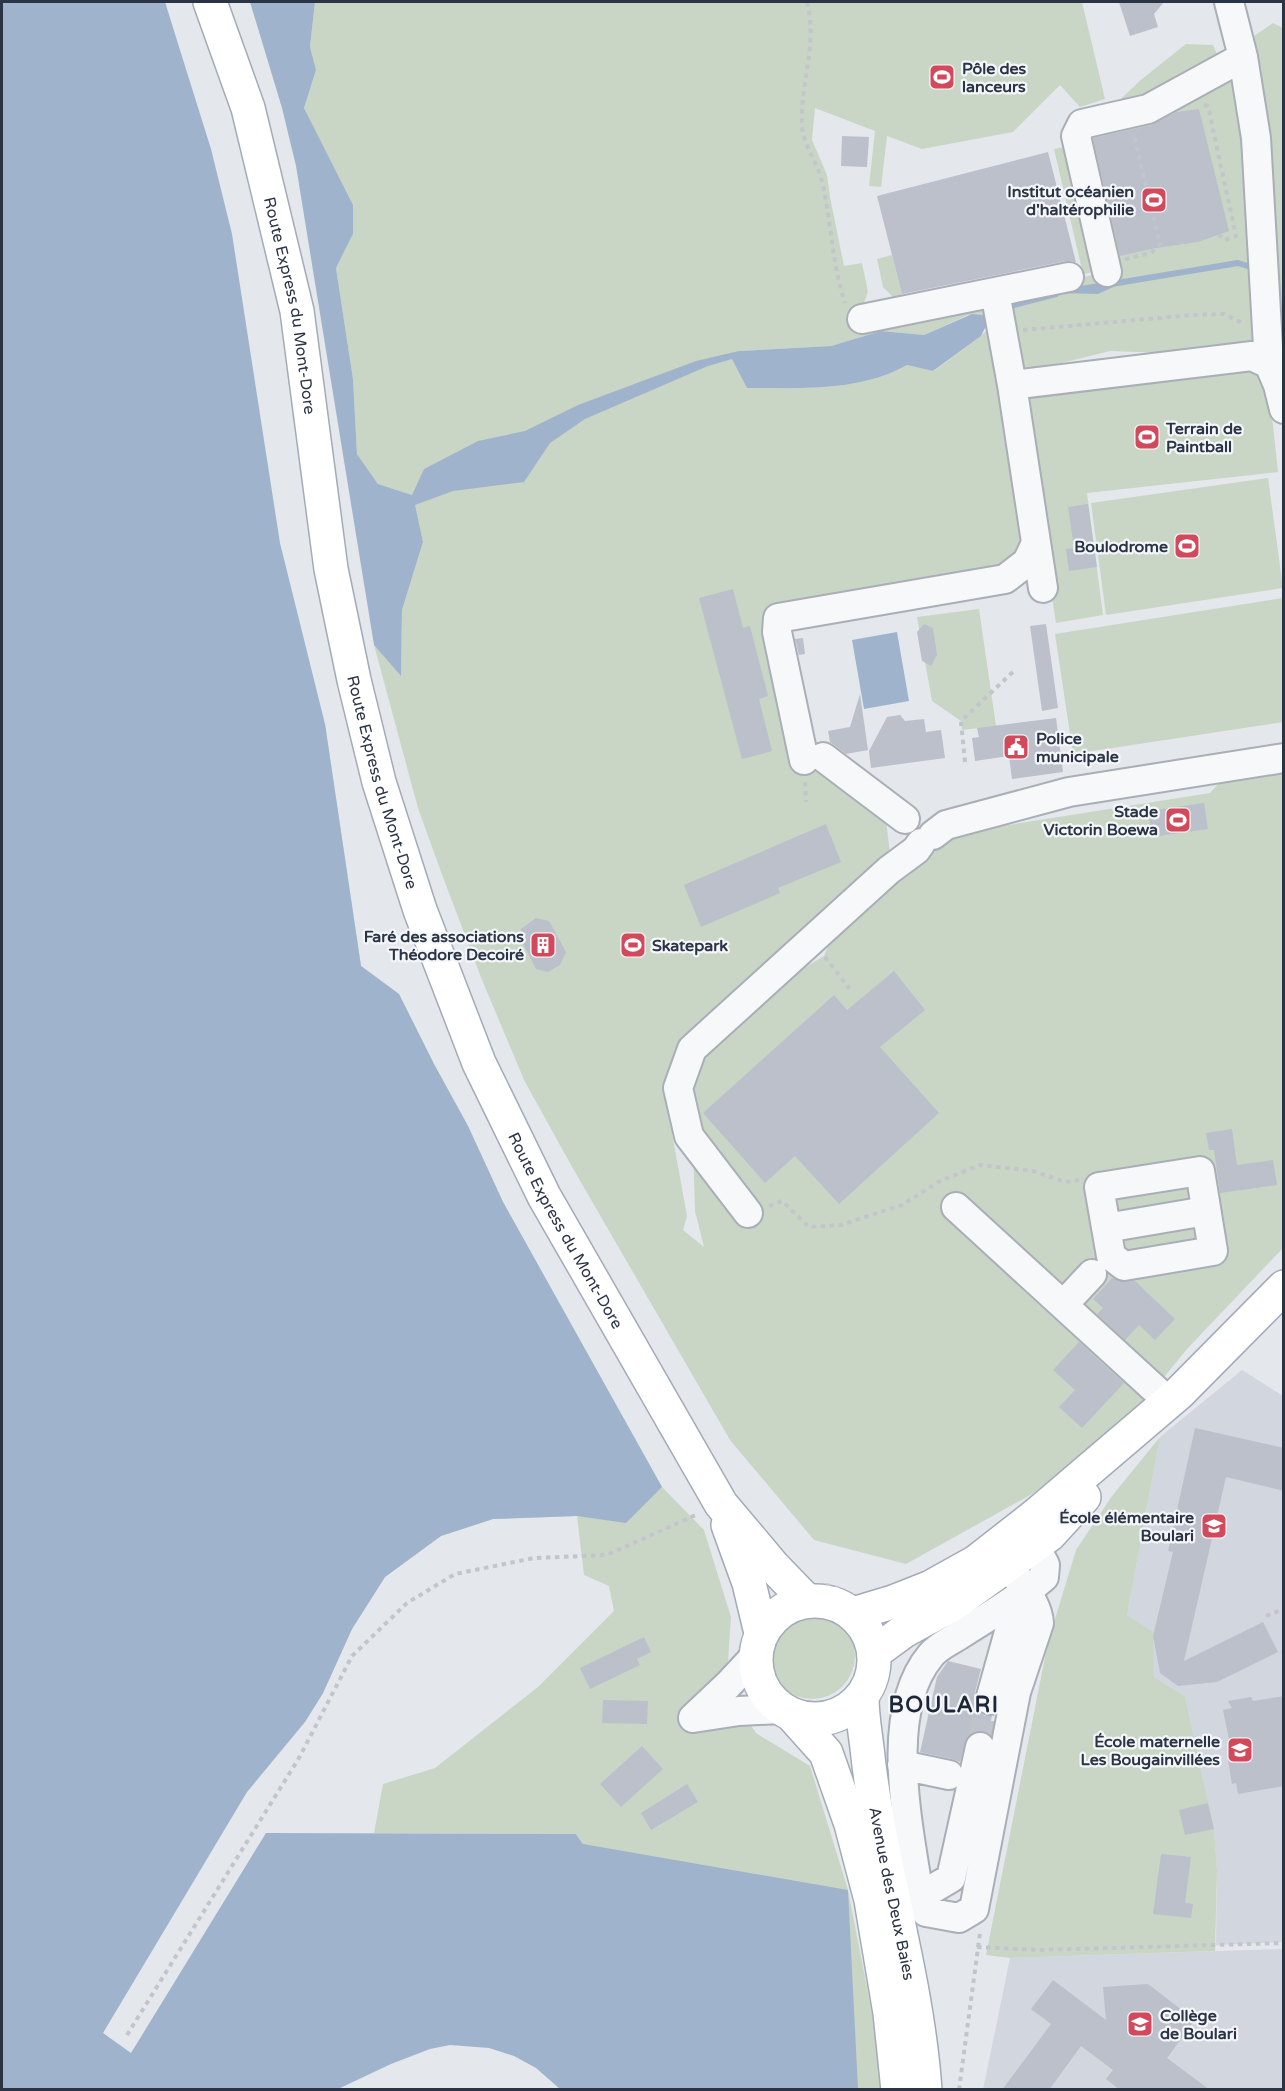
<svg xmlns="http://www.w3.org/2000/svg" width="1285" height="2091" viewBox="0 0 1285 2091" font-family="'Varela Round',sans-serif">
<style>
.built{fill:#d2d6de}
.green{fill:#c9d6c5}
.water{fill:#9fb4cc}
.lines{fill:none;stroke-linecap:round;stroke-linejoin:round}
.stream{stroke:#9fb4cc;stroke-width:6}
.building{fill:#bbc0ca}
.minor-tunnel{stroke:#bfc3cb;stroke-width:28;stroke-dasharray:28 14;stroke-linecap:butt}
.minor-casing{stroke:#a9aeb7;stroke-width:32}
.major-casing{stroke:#a3abb8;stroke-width:36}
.path{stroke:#c2c5cb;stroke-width:4;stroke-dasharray:4.5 4.5;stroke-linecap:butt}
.minor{stroke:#f7f8fa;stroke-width:28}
.major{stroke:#fff;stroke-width:33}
.labels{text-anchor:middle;stroke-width:4.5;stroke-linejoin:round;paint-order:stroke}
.poi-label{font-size:16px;font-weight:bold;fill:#2b3445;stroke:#f4f6f9;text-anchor:end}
.street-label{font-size:16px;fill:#2b3445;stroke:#f4f6f9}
.district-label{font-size:22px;font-weight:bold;letter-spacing:1.5px;fill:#1d2536;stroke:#f4f6f9}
</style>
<rect width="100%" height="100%" fill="#e4e7ec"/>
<path class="built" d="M1242,1370L1283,1396V1942L1216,1945L1217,1870L1214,1829L1185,1696L1154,1677L1152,1632L1127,1615L1160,1437Z
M1283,1949V2089L983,2090L1010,1958Z"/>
<path class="green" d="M315,2H1082L1105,99L1080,107L1060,85L1013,132L922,149L887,136L881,187L869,186L875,131L815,108L812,140L827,175L830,197L844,266L862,263L868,292L864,303L853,306L857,327L976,305L991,316L968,315L924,335L881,331L831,346L739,351L747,388C801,388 859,392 907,365L934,371L981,336L993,323L1030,537L1020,562L781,607L797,751L885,812L890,854L675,1057L666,1100L687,1216L683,1230L704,1247L695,1211L692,1112L684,1086L702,1057L804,968L824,956L830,941L892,885L944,842L971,831L1210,793L1220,782L1283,773V1248L1187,1349L1137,1410L1032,1494L906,1564L814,1540L730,1440L571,1165L525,1082L482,980L441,872L418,808L374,645L401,675L402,610L423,542L412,495L378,484L357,454L353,379L336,268L353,234L304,108L316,70L310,48Z
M1273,23L1283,28V372L1166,353L1110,351L1029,371L1015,359L1004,301L1079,278L1111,271H1099L1083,274L1054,149L1070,146L1142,79L1186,44L1213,45L1227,77L1248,40Z
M892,255L903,298H894L883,287L877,259Z
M1242,364L1261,370L1269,388L1278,472L1087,493L1103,615L1056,623L1022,402L1028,396Z
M1268,478L1283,588L1106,615L1091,503Z
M1283,598V722L1073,754L1055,634Z
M979,609L996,726L962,730L961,721L932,701L917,617Z
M325,724L361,966L399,994L434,1064L468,1126L503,1202L662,1487L704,1530L731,1617L728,1661L734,1700L756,1733L810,1766L848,1890L884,2075L883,2089H617L583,1843L576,1834L374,1833L383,1784L435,1768L538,1687L614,1611L609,1586L584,1575L577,1516L493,1519L441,1536L385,1577L352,1629L323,1693L305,1722Z
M1160,1437L1127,1615L1153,1632L1154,1677L1185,1696L1214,1829L1217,1870L1215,1951L1010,1958L986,1955L1048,1642L1076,1550L1112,1496Z
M769 1656a43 43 0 1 1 86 0a43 43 0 1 1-86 0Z"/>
<path class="water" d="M2,2H165L211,149L232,234L280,543L325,724L361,966L399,994L434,1064L468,1126L503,1202L662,1487L626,1523L577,1516L493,1519L441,1536L385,1577L352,1629L323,1693L305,1722L247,1792L103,2033L131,2053L266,1833L576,1834L583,1844L848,1890L858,2089H560L536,2068L514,2056L489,2048L450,2045L430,2049L391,2064L338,2089H2Z
M250,2H315L310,47L316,70L304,108L353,205V234L336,268L353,379L357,454L378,484L412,495L424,469L478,441L525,431L578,405L696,361L739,351L831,346L881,331L924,335L972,314L991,316L981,336L933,371L907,365C859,392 801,388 747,388L732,359L708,366L585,419L550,443L524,482L453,491L415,505L423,542L402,610L401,676L374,645L296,166L282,108Z
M1131,279L1098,294L1060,293Z
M897,632L909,701L864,709L852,640Z"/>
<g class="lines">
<path class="stream" d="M1075,290L1238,263L1254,268
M1006,307L1056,294"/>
</g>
<path class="building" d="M1119,2H1164L1154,14L1158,27L1130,36Z
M1199,109L1229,231L1198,242L1156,248L1120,256L1093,138L1152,125L1177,112Z
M842,136L869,137L867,167L841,166Z
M1048,152L1076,262L1066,261L902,294L877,196Z
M1088,504L1097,567L1069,571L1066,549L1074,548L1068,507Z
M733,589L743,628L750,626L768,696L759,699L772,751L742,759L699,598Z
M924,624L933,628L937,655L931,666L922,661L917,632Z
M1046,624L1058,708L1042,711L1030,626Z
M803,638L805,654L799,655L795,639Z
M860,694L868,750L846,754L830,742L828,731L850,727Z
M900,715L905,721L924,719L926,732L941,730L945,758L871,768L869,751L887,717Z
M1056,718L1063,772L1012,779L1009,756L975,761L972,738L979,737L977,728Z
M1204,803L1208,829L1152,837L1148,811Z
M826,824L841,862L778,888L780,893L701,927L684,885Z
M536,918L549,921L566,952L560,965L548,972L536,969L520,938L521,929Z
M894,971L925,1010L880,1047L939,1113L839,1204L795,1156L765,1183L703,1113L834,995L847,1010Z
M1232,1129L1237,1165L1273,1160L1277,1185L1220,1193L1214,1150H1209L1206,1133Z
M1112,1278L1120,1282L1135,1281L1175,1319L1155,1340L1139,1325L1125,1340L1097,1314L1103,1308L1093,1299Z
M1079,1342L1124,1383L1082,1428L1059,1407L1075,1390L1053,1370Z
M1195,1428L1284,1448V1491L1226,1477L1184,1661L1263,1622L1278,1652L1217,1682L1178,1686L1160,1673L1153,1636L1173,1552L1168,1551Z
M644,1637L651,1652L637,1659L640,1665L590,1689L580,1668Z
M948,1661L981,1669L974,1696V1704L979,1712L985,1716H992L988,1733L983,1731H976L968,1736L960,1762L952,1759L920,1752L937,1677Z
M1284,1696V1786L1238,1794L1236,1783L1232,1784L1228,1760L1233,1759L1223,1710L1232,1708L1228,1701L1251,1697L1253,1701Z
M603,1700L648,1701L647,1724L602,1723Z
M642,1746L663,1769L621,1807L600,1784Z
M687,1784L698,1802L651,1830L641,1813Z
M1208,1803L1214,1829L1185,1835L1179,1810Z
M1161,1854L1191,1857L1185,1903L1193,1904L1191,1918L1153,1914Z
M1053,1980L1106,2020L1103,1987L1148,1984L1195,2020L1167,2058L1210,2090H1120L1106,2079L1113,2070L1081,2046L1049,2090H1002L1051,2024L1031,2009Z"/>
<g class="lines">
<path class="minor-tunnel" d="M980,1747L990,1700"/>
<g class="minor-casing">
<path id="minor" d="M1229,2L1243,57L1256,138L1269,364
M1107,272L1076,136L1082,124L1148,109L1243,57
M995,292L1012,385
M862,319L1069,277
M1043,588L1012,385L1252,356L1269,364L1278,385L1284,409
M823,757L905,819
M804,760L777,632L778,618L1005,579L1027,562L1036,543
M933,835L946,825L1069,792L1284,758
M1200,1171L1213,1251L1124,1266L1111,1256L1099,1187Z
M956,1207L1169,1402
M748,1213L689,1136L678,1088L692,1049L889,870L916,850L921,843
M1106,1228L1206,1211
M1063,1305L1092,1274
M1009,1565C1019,1582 1038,1603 1039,1623L1016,1692L974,1909L959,1918L926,1912L921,1904L918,1890C908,1822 883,1712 931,1655C938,1646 952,1640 961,1634C989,1616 1019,1599 1044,1577L1045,1565L1035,1546
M756,1655L728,1685L693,1718L739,1711L781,1709
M990,1700L1019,1596
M902,1765L949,1775
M901,1886L929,1891L951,1878L980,1747"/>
</g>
<g class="major-casing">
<g id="major">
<path id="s1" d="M210,2L248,108L297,311L331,569L354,680L379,782L420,910L479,1063L544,1196L721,1504L774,1567L807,1601"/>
<path d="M728,1525L749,1583L761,1633"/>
<circle cx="815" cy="1660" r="59"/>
<path d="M853,1614L893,1602L931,1587L976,1562L1036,1515L1179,1393L1284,1287"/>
<path d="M874,1653L904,1631L955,1603L1049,1535L1084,1497"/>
<path id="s2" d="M862,1698C862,1715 865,1731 867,1748C879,1863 917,1974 925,2090"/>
<path d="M792,1715L826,1753L851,1824L871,1900L890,2013L898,2090"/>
</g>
</g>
<path class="path" d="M807,2C818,46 800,82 802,125C803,144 817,163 822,181C831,221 832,264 845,303
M1204,105L1208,106L1236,236L1225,240L1219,235
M1125,259L1151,253L1160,244L1134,135
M1023,330L1193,315L1224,314L1244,324
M965,762L961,721L1015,670
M805,782L806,802
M825,957L852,992
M769,1206L782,1201L809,1227L841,1225L902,1205L940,1181L980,1165L1033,1171L1065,1182L1079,1180
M826,1585L844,1590
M1266,1616L1284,1609
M1282,1653L1284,1652
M977,1947L1040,1950L1284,1943
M127,2035L299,1758L352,1656L407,1603L455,1574L534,1558L607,1555L698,1514
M959,2090L980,1933"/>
<use href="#minor" class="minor"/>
<use href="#major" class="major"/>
</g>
<defs>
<g id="stadium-square" transform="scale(1.35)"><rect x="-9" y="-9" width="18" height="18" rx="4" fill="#d1495b" stroke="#f4f6f9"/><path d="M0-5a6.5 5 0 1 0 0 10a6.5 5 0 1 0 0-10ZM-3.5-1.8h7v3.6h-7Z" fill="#fff"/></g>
<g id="civic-square" transform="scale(1.35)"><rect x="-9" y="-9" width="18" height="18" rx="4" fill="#d1495b" stroke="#f4f6f9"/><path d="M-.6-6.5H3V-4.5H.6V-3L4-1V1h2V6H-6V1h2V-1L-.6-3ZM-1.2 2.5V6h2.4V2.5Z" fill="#fff"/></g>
<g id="building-square" transform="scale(1.35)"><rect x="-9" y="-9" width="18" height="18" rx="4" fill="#d1495b" stroke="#f4f6f9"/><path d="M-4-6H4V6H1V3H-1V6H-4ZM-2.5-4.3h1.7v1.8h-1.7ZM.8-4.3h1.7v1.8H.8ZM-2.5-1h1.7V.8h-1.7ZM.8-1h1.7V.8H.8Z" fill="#fff"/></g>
<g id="school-square" transform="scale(1.35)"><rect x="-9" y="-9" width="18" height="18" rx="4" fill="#d1495b" stroke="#f4f6f9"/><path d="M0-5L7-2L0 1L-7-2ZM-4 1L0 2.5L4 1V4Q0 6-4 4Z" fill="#fff"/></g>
</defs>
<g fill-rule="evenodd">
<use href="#stadium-square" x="942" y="77"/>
<use href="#stadium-square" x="1154" y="200"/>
<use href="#stadium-square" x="1147" y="437"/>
<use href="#stadium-square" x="1187" y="546"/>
<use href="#civic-square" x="1016" y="747"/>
<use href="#stadium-square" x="1178" y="820"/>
<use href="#building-square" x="543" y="945"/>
<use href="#stadium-square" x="633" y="945"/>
<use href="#school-square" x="1214" y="1526"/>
<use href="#school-square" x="1240" y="1750"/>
<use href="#school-square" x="1140" y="2024"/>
</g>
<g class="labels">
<g class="poi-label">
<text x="962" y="74" text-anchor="start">Pôle des<tspan x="962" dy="18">lanceurs</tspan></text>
<text x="1134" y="197">Institut océanien<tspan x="1134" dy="18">d'haltérophilie</tspan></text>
<text x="1166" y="434" text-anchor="start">Terrain de<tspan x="1166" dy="18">Paintball</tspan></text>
<text x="1168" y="552">Boulodrome</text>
<text x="1036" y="744" text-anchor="start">Police<tspan x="1036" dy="18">municipale</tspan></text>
<text x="1158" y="817">Stade<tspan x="1158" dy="18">Victorin Boewa</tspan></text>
<text x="524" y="942">Faré des associations<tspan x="524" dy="18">Théodore Decoiré</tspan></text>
<text x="652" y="951" text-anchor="start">Skatepark</text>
<text x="1194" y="1523">École élémentaire<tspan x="1194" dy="18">Boulari</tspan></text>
<text x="1220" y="1747">École maternelle<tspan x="1220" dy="18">Les Bougainvillées</tspan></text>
<text x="1160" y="2021" text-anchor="start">Collège<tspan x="1160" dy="18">de Boulari</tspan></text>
</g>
<g class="street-label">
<text dy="6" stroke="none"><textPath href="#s1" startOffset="315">Route Express du Mont-Dore</textPath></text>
<text dy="6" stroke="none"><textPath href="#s1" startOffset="801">Route Express du Mont-Dore</textPath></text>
<text dy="6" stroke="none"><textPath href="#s1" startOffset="1287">Route Express du Mont-Dore</textPath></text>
<text dy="6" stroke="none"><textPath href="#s2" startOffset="198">Avenue des Deux Baies</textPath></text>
</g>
<g class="district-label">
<text x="944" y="1712">BOULARI</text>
</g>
</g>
<rect width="1285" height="2091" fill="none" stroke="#2b3445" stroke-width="6"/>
</svg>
